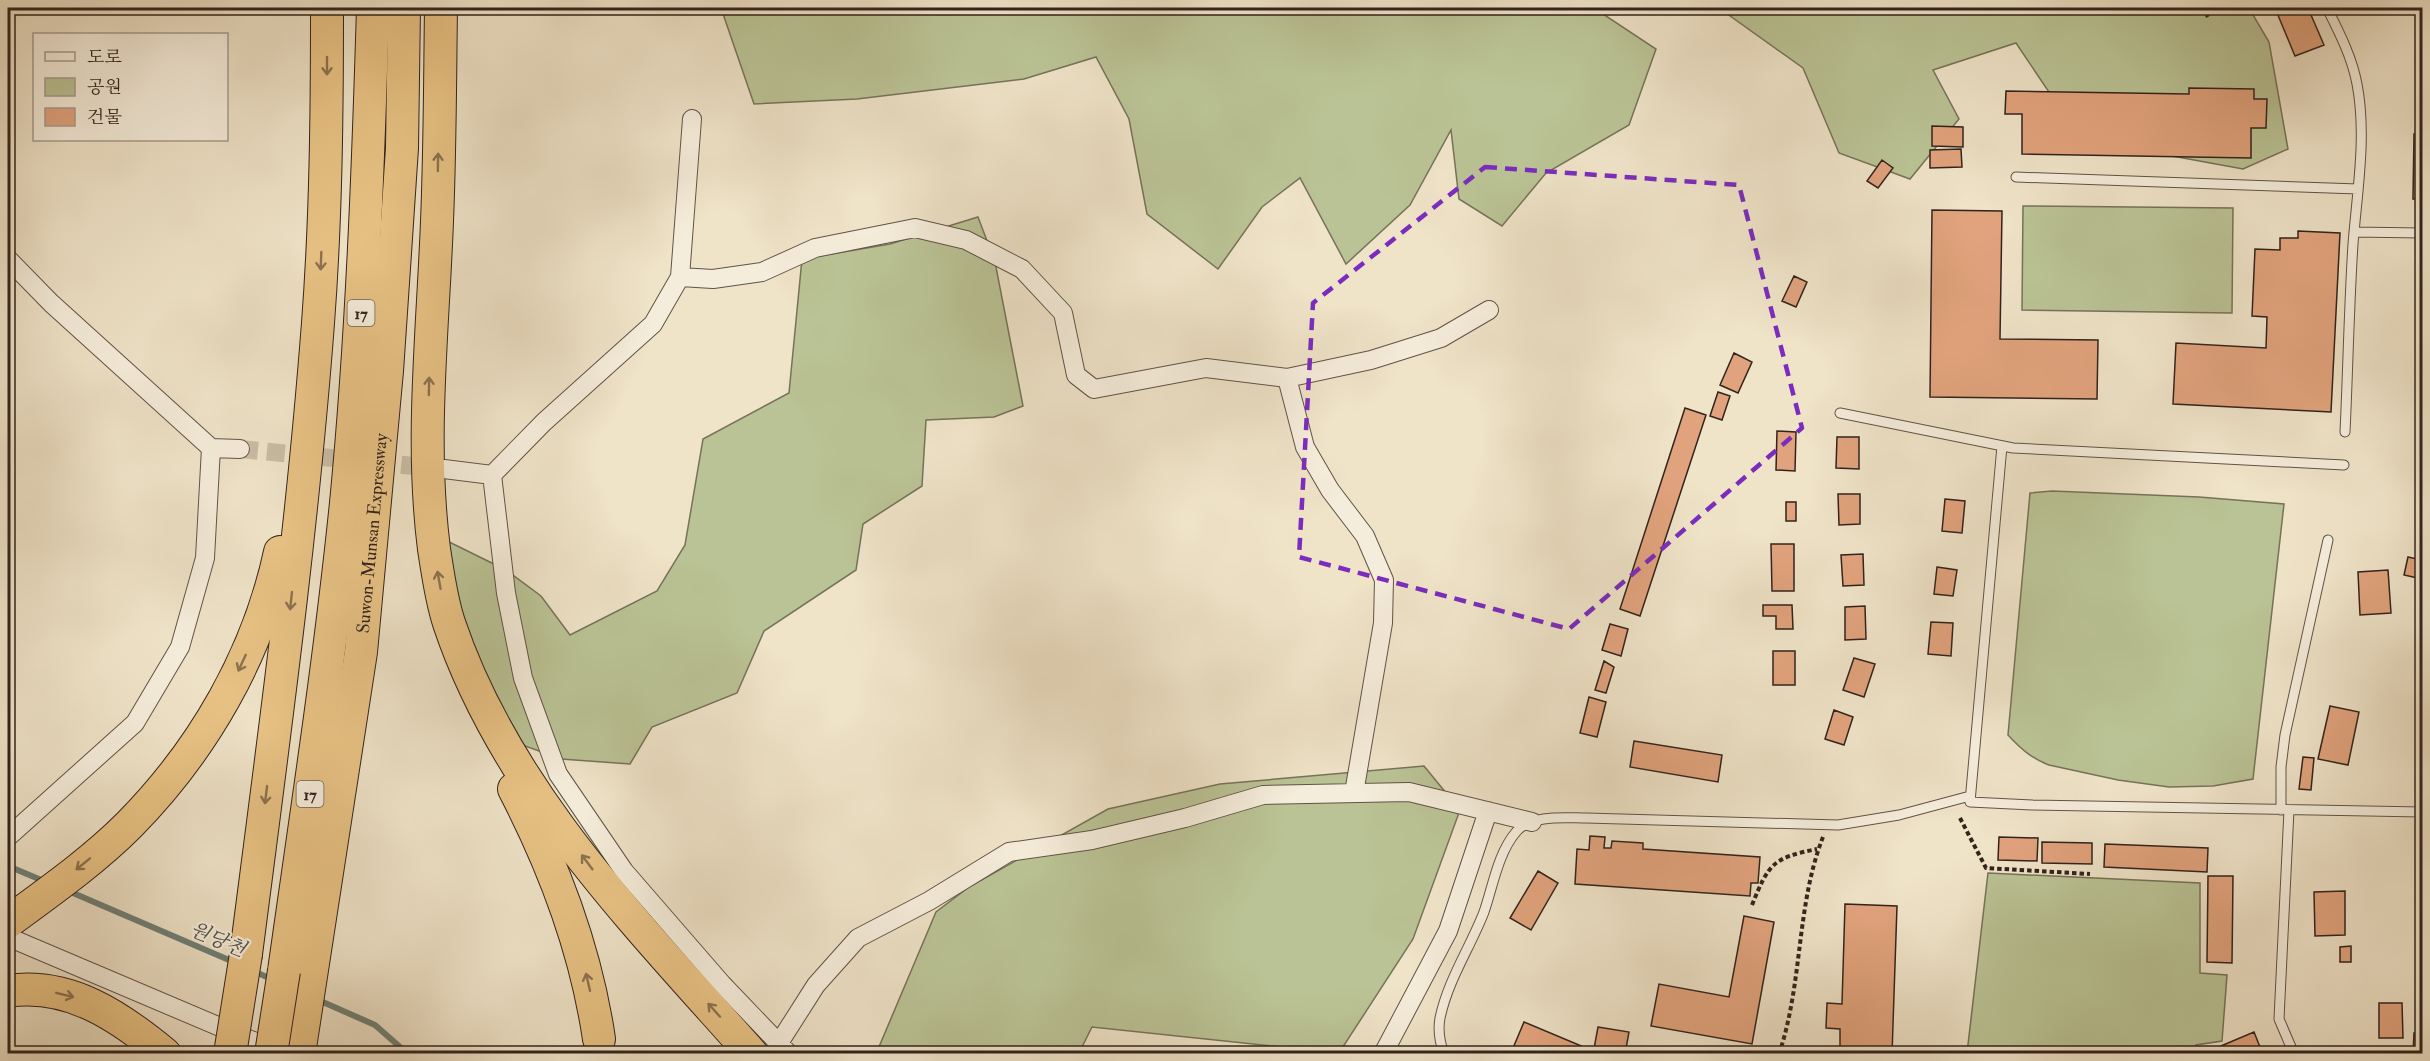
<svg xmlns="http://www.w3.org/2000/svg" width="2430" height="1061" viewBox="0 0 2430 1061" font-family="'IM FELL Double Pica','Noto Serif KR',serif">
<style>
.green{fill:#bac395;stroke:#767359;stroke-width:1.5}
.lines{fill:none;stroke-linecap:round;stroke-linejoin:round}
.stream{stroke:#708077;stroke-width:6}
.building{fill:#e1a37d;stroke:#32231d;stroke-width:1.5}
.street-tunnel{stroke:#c9bda6;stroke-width:18;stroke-dasharray:18 9;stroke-linecap:butt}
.lane-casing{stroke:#615348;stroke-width:11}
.street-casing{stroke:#615348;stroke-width:20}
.highway-casing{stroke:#32231d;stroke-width:34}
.path{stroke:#32231d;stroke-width:4;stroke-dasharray:4.5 3;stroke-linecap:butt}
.lane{stroke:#f5eddb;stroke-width:9}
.street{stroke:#f5eddb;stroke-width:18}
.highway{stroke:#e8c284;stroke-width:32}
.highway-bridge-casing{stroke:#32231d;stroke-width:34;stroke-linecap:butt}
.highway-bridge{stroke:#e8c284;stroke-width:32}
.oneway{stroke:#8d7250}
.marked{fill:none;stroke:#7b2cbf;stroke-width:4.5;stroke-dasharray:12 8;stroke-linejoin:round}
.labels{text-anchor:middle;stroke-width:4.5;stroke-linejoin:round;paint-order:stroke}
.shield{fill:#f5eddb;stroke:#6c6056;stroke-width:1.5}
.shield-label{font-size:16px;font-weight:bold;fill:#32231d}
.street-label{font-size:18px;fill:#32231d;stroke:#f5eddb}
.water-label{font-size:20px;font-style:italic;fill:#51524a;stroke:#f5eddb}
</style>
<rect width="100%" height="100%" fill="#efe3c8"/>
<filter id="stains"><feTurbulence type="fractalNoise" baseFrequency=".00333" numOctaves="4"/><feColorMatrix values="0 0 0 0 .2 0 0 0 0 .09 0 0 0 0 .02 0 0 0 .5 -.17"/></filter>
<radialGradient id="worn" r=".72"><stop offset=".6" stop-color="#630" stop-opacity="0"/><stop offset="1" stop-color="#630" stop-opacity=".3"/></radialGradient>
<path class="green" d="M721,8H1594L1656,49L1629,125L1546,173L1502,226L1459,199L1451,130L1410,205L1346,264L1300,178L1262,207L1218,269L1147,214L1129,119L1096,57L1024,79L857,99L754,104Z
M1719,8H2249L2269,42L2288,149L2243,169L2134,149L2057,104L2016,43L1933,70L1959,119L1910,179L1839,153L1803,68Z
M2023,206L2233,208L2232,313L2022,310Z
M978,217L995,262L1023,406L994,417L926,420L922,486L863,524L856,570L764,631L737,693L652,727L630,764L561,759L514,742L479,674L429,532L506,570L541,596L570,635L657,591L685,545L703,439L789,393L802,259L890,244Z
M2052,491L2199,497L2284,504L2253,779L2213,786L2169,787L2118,780L2049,765C2031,758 2021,749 2008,735L2030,493Z
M1424,766L1460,810L1413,939L1339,1053L1092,1027L1079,1053L876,1054L936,912L969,887L1108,809L1220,784Z
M1988,873L2200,883V973L2227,975L2222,1041L2196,1045L2197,1053H1967Z"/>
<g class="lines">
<path class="stream" d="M8,866L46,882
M66,890L236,963
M253,971L274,980
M316,999L375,1025L408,1054"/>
</g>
<path class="building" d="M2275,8H2308L2324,45L2295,56Z
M2189,88L2254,89V99H2267L2266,128H2251V158L2022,154V114H2005L2006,91L2189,94Z
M1932,126L1963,127V147L1932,146Z
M2414,134H2422V199H2413Z
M1961,149L1962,167L1930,168V150Z
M1882,160L1893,168L1878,188L1867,181Z
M1932,210L2002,211L2000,339L2098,340L2097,399L1930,397Z
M2298,231L2340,233L2331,412L2173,404L2176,343L2266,348L2267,317L2252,316L2255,249L2280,250V238H2298Z
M1794,276L1807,282L1796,307L1782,301Z
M1734,353L1752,362L1738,393L1720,385Z
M1718,392L1730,396L1722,420L1710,416Z
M1685,408L1706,415L1640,616L1620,609Z
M1777,431L1796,432L1795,471L1776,470Z
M1837,437H1859V469L1836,468Z
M1838,494H1860V524L1839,525Z
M1945,499L1965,501L1962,533L1942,531Z
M1786,502H1796V521H1786Z
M1771,544H1794V591H1772Z
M1863,554L1864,585L1843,586L1841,555Z
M2408,557L2422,560V579L2404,575Z
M1937,567L1957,570L1953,596L1934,594Z
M2388,570L2391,613L2360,615L2358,572Z
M1763,605H1792L1793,629H1776V616H1763Z
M1865,606L1866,639L1845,640V607Z
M1931,622L1953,623L1951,656L1928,654Z
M1610,624L1628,629L1621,656L1602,650Z
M1773,651H1795V685H1773Z
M1854,658L1875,664L1864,697L1843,690Z
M1604,661L1614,667L1606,693L1595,690Z
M1589,697L1606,702L1597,737L1580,733Z
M2330,706L2359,712L2348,765L2318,759Z
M1834,710L1853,717L1844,745L1825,739Z
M1634,741L1722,755L1718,782L1630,767Z
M2303,757L2314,758L2311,790L2299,789Z
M1590,836L1605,837L1604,848H1611L1612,841L1643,843V849L1760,857L1758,883H1751L1750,896L1575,884L1577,849L1589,850Z
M1999,837L2038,838L2037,861L1998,860Z
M2042,842L2092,843V864L2042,863Z
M2105,844L2208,848L2207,872L2104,867Z
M1538,871L1558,883L1531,930L1510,918Z
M2208,876H2233L2232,963L2207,962Z
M2345,891V935L2315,936L2314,892Z
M1845,904L1897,906L1892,1054H1840V1029L1826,1028L1827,1003L1842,1004Z
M1744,916L1774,922L1752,1044L1651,1026L1659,984L1729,997Z
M2351,946V962H2340V947Z
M2379,1003H2402L2403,1038H2379Z
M1524,1022L1586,1048L1584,1054H1526L1513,1048Z
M1598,1027L1629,1032L1625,1054H1593Z
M2254,1032L2262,1052L2257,1054H2202Z
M2414,1033H2422V1054H2413Z"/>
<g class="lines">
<path class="street-tunnel" d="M240,449L435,468"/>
<g class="lane-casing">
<path id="lane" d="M2327,8C2339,32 2352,57 2357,84C2367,136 2357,192 2353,244C2349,307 2348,369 2345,432
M2016,177L2358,189
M2354,232L2422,233
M1840,413L2013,448L2344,465
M2002,446L1970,802L2032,805L2422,812
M2281,810V767L2285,735L2328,540
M2289,810L2279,1019L2294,1054
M1444,1054C1440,1043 1438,1029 1440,1018C1448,980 1470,948 1484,912C1493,886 1498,853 1516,832C1531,814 1566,818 1586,818L1838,825L1899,815L1970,796"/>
</g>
<g class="street-casing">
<path id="street" d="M8,259L51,303L211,448L240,449
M680,277L713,279L762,272L815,248L915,228L966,240L1022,269L1063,313L1076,375L1094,389L1206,368L1287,378L1371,360L1441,338L1489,310
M1287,378L1305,447L1330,490L1365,536L1384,580L1383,623L1354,793
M444,469L492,475L506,593L523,678L558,774L624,871L722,984L789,1054
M492,475L544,422L653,324L680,277L692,119
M8,837L135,723L180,647L205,558L211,448
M8,937L279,1052
M779,1043L816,985L858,938L929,901L1009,852L1092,840L1185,818L1263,795L1409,792L1532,822
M1383,1054L1448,931L1488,811"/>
</g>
<g class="highway-casing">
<g id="highway">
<path d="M441,8C440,79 440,150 437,221C433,330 420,440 434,549C438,574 441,599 449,623C505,791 637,924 752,1054"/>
<path d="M514,789C555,868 586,950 599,1039"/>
<path d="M8,922C49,892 93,861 129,825C203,750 258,655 280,552"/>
<path d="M246,954C273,744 302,534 318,323C326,218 327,112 327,8"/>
<path d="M284,971C306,815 330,660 346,503C362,338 368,173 373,8"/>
<path d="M8,991C69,982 119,1016 165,1054"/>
<path id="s1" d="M299,1054L361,652L387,371L395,253L402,148L404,8"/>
</g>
</g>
<path class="path" d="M2203,8L2208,17
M1960,818L1986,868L2090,874
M1752,905C1769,863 1773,858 1817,849
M1779,1054C1803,983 1796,906 1823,837"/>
<use href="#lane" class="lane"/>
<use href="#street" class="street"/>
<use href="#highway" class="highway"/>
<g class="highway-bridge-casing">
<path id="highway-bridge" d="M230,1054L246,954
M271,1054L284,971"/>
</g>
<use href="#highway-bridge" class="highway-bridge"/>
</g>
<defs><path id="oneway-shaft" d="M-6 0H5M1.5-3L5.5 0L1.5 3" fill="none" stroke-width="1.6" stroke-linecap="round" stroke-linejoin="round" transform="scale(1.5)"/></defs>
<g class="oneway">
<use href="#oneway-shaft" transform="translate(327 66) rotate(90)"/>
<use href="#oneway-shaft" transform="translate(438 162) rotate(-89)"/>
<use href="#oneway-shaft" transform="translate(321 261) rotate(92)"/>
<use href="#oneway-shaft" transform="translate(429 386) rotate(-89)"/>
<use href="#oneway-shaft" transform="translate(439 580) rotate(-100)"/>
<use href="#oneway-shaft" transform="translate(291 601) rotate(96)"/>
<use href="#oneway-shaft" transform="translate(242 663) rotate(115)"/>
<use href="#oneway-shaft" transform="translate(266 795) rotate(97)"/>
<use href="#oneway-shaft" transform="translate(587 862) rotate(-127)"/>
<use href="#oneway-shaft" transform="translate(83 864) rotate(141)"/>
<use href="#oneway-shaft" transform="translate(588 982) rotate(-103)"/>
<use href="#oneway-shaft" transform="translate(65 995) rotate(14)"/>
<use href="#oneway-shaft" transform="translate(714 1010) rotate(-132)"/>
</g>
<path class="marked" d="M1485,167L1739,185L1802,428L1569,629L1299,557L1313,303Z"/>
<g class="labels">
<g class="shield">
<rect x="347.5" y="300" width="27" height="26" rx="4.5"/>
<rect x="296.5" y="781" width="27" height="26" rx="4.5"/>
</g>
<g class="shield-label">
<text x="361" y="319">17</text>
<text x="310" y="800">17</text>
</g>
<g class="street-label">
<text dy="6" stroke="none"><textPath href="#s1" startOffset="526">Suwon-Munsan Expressway</textPath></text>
</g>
<g class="water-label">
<text transform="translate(218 939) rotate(23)" y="7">원당천</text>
</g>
</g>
<rect width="2430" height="1061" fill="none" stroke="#efe3c8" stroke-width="30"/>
<rect x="9" y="9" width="2412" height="1043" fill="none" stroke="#32231d" stroke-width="3"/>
<rect x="15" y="15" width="2400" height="1031" fill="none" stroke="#32231d" stroke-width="1.5"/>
<rect x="33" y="33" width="195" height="108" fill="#f5eddb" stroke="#a79c8f" stroke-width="1.5"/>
<rect x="45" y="52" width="30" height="9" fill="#f5eddb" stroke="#a79c8f" stroke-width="1.5"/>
<text x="87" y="63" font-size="18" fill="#32231d">도로</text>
<rect x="45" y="78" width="30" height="18" fill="#bac395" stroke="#a79c8f" stroke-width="1.5"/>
<text x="87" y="93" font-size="18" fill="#32231d">공원</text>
<rect x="45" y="108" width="30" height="18" fill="#e1a37d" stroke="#a79c8f" stroke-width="1.5"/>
<text x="87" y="123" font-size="18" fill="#32231d">건물</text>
<rect width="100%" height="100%" filter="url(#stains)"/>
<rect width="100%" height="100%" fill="url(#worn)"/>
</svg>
